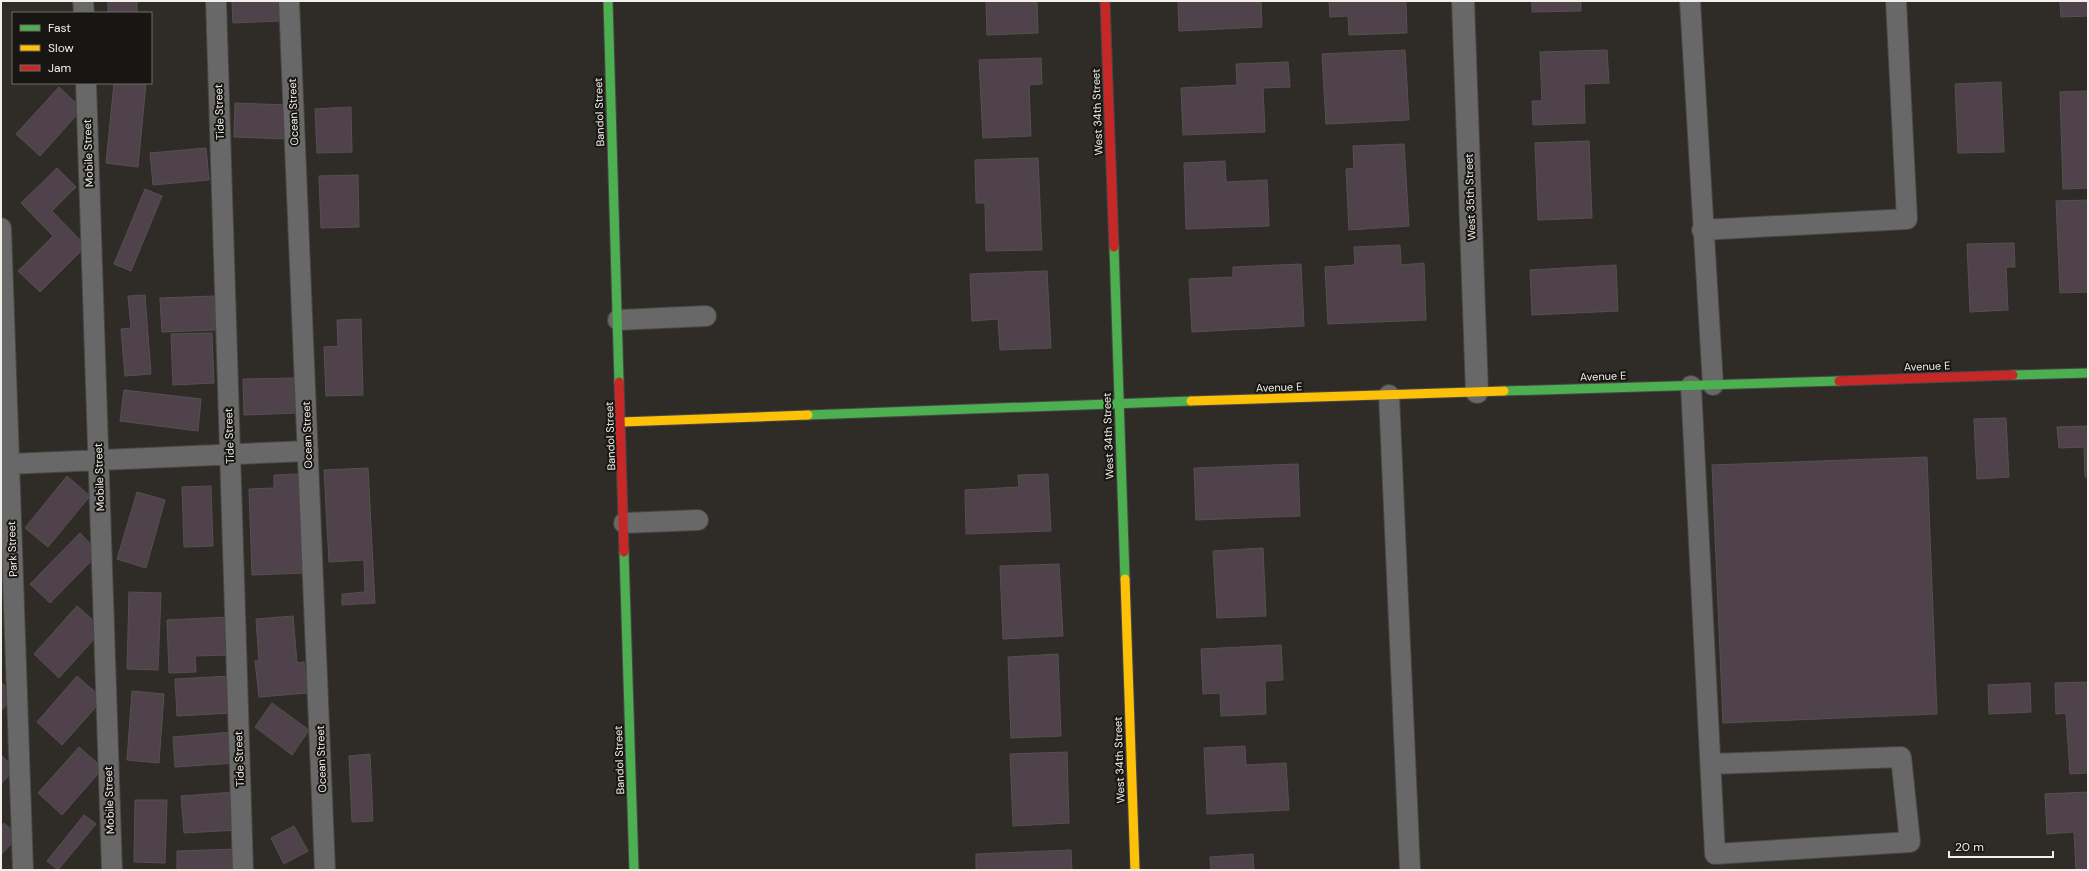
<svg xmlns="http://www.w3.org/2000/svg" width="2089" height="871" viewBox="0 0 2089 871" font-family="'DM Sans',sans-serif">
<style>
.building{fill:#4f424a;stroke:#545150}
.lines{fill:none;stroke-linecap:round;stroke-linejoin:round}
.lane-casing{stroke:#494744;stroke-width:22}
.street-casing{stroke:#494744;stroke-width:24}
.fast-casing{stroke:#494744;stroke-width:11}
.slow-casing{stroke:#494744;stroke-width:11}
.jam-casing{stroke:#494744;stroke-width:11}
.lane{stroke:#676867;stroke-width:20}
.street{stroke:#676867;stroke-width:22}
.fast{stroke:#4caf50;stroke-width:9}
.slow{stroke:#ffc107;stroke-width:9}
.jam{stroke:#c62828;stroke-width:9}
.labels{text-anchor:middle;stroke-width:4;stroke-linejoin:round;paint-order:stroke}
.street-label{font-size:11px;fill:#f2efe9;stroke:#181612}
</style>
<rect width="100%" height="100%" fill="#2f2c28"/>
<path class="building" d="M108,1H137V13H108Z
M232,1H279L280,21L233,23Z
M986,1H1037L1038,33L987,35Z
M1178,1H1261L1262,27L1179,31Z
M1329,1H1406L1407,33L1349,35L1348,16L1330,17Z
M1532,1H1581V11L1532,12Z
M2060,1H2088V16L2061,17Z
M1405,50L1409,120L1326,124L1322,54Z
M1607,50L1609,83L1584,84L1585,123L1533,125L1532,101H1542L1540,52Z
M1041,58L1042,84L1029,85L1031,136L983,138L979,60Z
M1288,62L1290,87L1263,88L1265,132L1183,135L1181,88L1237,85L1236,64Z
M2001,82L2004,152L1958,153L1955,84Z
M114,83H146L138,167L106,163Z
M59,87L82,109L40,156L16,134Z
M2088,91V188L2063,189L2060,92Z
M235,103L287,105L286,139L234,137Z
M351,107L352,152L317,153L315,109Z
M1589,141L1592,218L1538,220L1535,143Z
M1404,144L1409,226L1349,230L1346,169L1354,168L1353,146Z
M206,148L209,180L153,185L150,153Z
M1038,158L1042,250L986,251L985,203H976L975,160Z
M1225,161L1226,182L1267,180L1269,226L1186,229L1184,163Z
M57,168L76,187L52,211L86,246L40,292L18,271L53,236L21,203Z
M358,175L359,227L321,228L319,176Z
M145,189L162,196L131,271L114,264Z
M2088,200V292L2060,293L2056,201Z
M2014,243L2015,267H2006L2008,310L1970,312L1967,244Z
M1400,245L1401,265L1424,263L1426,320L1328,324L1325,267L1355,265L1354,247Z
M1301,264L1304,326L1192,332L1189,279L1233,277V267Z
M1616,265L1618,311L1532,315L1530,270Z
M1047,271L1051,348L1000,350L998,319L972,321L970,274Z
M145,295L151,374L125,376L121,329L131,328L128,296Z
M214,296L215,330L162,332L160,298Z
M361,319L363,395L326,396L324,347L338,346L337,320Z
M212,333L214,383L173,385L171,334Z
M297,378L298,413L244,415L243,379Z
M124,390L201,399L198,431L120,421Z
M2006,418L2009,477L1977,479L1974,419Z
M2088,426V477H2085L2084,447L2059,448L2057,427Z
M1927,457L1937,714L1723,723L1712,465Z
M1298,464L1300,516L1196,520L1194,468Z
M368,468L375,603L342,605V594L365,592L364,560L329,562L324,470Z
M299,474L302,573L252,575L249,489L274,488V475Z
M1048,474L1051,531L966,534L965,490L1019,487L1018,475Z
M67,476L90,496L48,547L25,528Z
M211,486L213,546L184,547L182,487Z
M137,492L165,500L146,568L117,559Z
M80,533L99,553L50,603L30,584Z
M1263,548L1266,616L1217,618L1213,551Z
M1059,564L1063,636L1003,639L1000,566Z
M129,592L161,593L158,670L127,669Z
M77,606L103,629L59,678L34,654Z
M293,616L297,663L304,662L307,693L259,697L255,661H259L256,619Z
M229,617V655L195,656L196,672L169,673L167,620Z
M1281,645L1283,680L1265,681L1266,714L1221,716L1220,693L1203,694L1201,649Z
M1058,654L1061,736L1011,738L1008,657Z
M77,676L103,699L62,745L37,722Z
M230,676L232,713L177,716L175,679Z
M1,682L15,695L1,711Z
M2088,682V773L2070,774L2066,713L2056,714L2055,683Z
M2030,683L2031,712L1989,714L1988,685Z
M132,691L164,694L159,763L127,760Z
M272,703L309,730L292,755L255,727Z
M233,732L235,763L175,767L173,737Z
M1245,746L1246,765L1286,763L1289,810L1207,814L1204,748Z
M79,747L103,768L62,815L38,793Z
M1067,752L1069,823L1013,826L1010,754Z
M370,754L373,821L352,822L349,756Z
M1,755L15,769L1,784Z
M236,792L238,830L184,833L181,796Z
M2088,792V870H2076L2074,832L2047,834L2045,794Z
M135,800H167L165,863L134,862Z
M84,815L96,824L58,870L47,861Z
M4,823L18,836L1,855V827Z
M294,826L308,851L284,864L271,838Z
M238,849V870H177V851Z
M1071,850L1072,870H976V854Z
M1253,854L1254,870H1211L1210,857Z"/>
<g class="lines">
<g class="lane-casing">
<path id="lane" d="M83,1L84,13
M216,1L243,870
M289,1L325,870
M1690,1L1713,385
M86,83L112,870
M1,228L23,870
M1702,230L1907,219L1896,1
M618,320L706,316
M1691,386L1715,854L1910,842L1901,757L1711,764
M1389,395L1410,870
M9,464L308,451
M624,523L698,520"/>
</g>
<g class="street-casing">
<path id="street" d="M1463,1L1477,392"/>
</g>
<g class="fast-casing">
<path id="fast" d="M608,1L619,382
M1114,247L1125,579
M2013,375L2088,373
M1504,391L1839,381
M808,415L1191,401
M624,552L634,870"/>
</g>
<g class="slow-casing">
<path id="slow" d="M1191,401L1504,391
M621,422L808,415
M1125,579L1135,870"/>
</g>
<g class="jam-casing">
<path id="jam" d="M1105,1L1114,247
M1839,381L2013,375
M619,382L624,552"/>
</g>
<use href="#lane" class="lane"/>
<use href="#street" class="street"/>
<use href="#fast" class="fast"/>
<use href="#slow" class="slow"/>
<use href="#jam" class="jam"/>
</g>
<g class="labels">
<g class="street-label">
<text transform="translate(219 112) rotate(-92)" y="4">Tide Street</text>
<text transform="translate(293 112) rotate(-92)" y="4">Ocean Street</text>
<text transform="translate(599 112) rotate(-92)" y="4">Bandol Street</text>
<text transform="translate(1097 112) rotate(-92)" y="4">West 34th Street</text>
<text transform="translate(88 153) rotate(-92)" y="4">Mobile Street</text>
<text transform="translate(1470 197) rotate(-92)" y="4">West 35th Street</text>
<text transform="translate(1927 366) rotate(-2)" y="4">Avenue E</text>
<text transform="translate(1603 376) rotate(-2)" y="4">Avenue E</text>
<text transform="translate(1279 387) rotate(-2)" y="4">Avenue E</text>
<text transform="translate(307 435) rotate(-92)" y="4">Ocean Street</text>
<text transform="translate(229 436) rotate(-92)" y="4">Tide Street</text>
<text transform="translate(610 436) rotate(-92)" y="4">Bandol Street</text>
<text transform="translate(1108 436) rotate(-92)" y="4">West 34th Street</text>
<text transform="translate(99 477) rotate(-92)" y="4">Mobile Street</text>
<text transform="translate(12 549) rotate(-92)" y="4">Park Street</text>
<text transform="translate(239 759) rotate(-92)" y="4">Tide Street</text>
<text transform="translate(321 759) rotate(-92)" y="4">Ocean Street</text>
<text transform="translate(619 760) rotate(-92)" y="4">Bandol Street</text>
<text transform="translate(1119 760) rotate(-92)" y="4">West 34th Street</text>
<text transform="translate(109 800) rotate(-92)" y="4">Mobile Street</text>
</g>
</g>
<rect width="2089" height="871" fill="none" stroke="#f2efe9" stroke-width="4"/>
<rect x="12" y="12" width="140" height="72" fill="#181612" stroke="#6f6d68"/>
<rect x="20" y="25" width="20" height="6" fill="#4caf50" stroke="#6f6d68"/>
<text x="48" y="32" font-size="12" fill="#f2efe9">Fast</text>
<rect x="20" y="45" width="20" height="6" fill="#ffc107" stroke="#6f6d68"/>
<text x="48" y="52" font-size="12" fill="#f2efe9">Slow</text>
<rect x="20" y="65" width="20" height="6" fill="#c62828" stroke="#6f6d68"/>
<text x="48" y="72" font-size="12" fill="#f2efe9">Jam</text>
<path d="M1949 851v6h104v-6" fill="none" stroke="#f2efe9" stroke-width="2"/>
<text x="1955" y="851" font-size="12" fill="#f2efe9" stroke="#181612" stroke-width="3" paint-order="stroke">20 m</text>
</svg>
